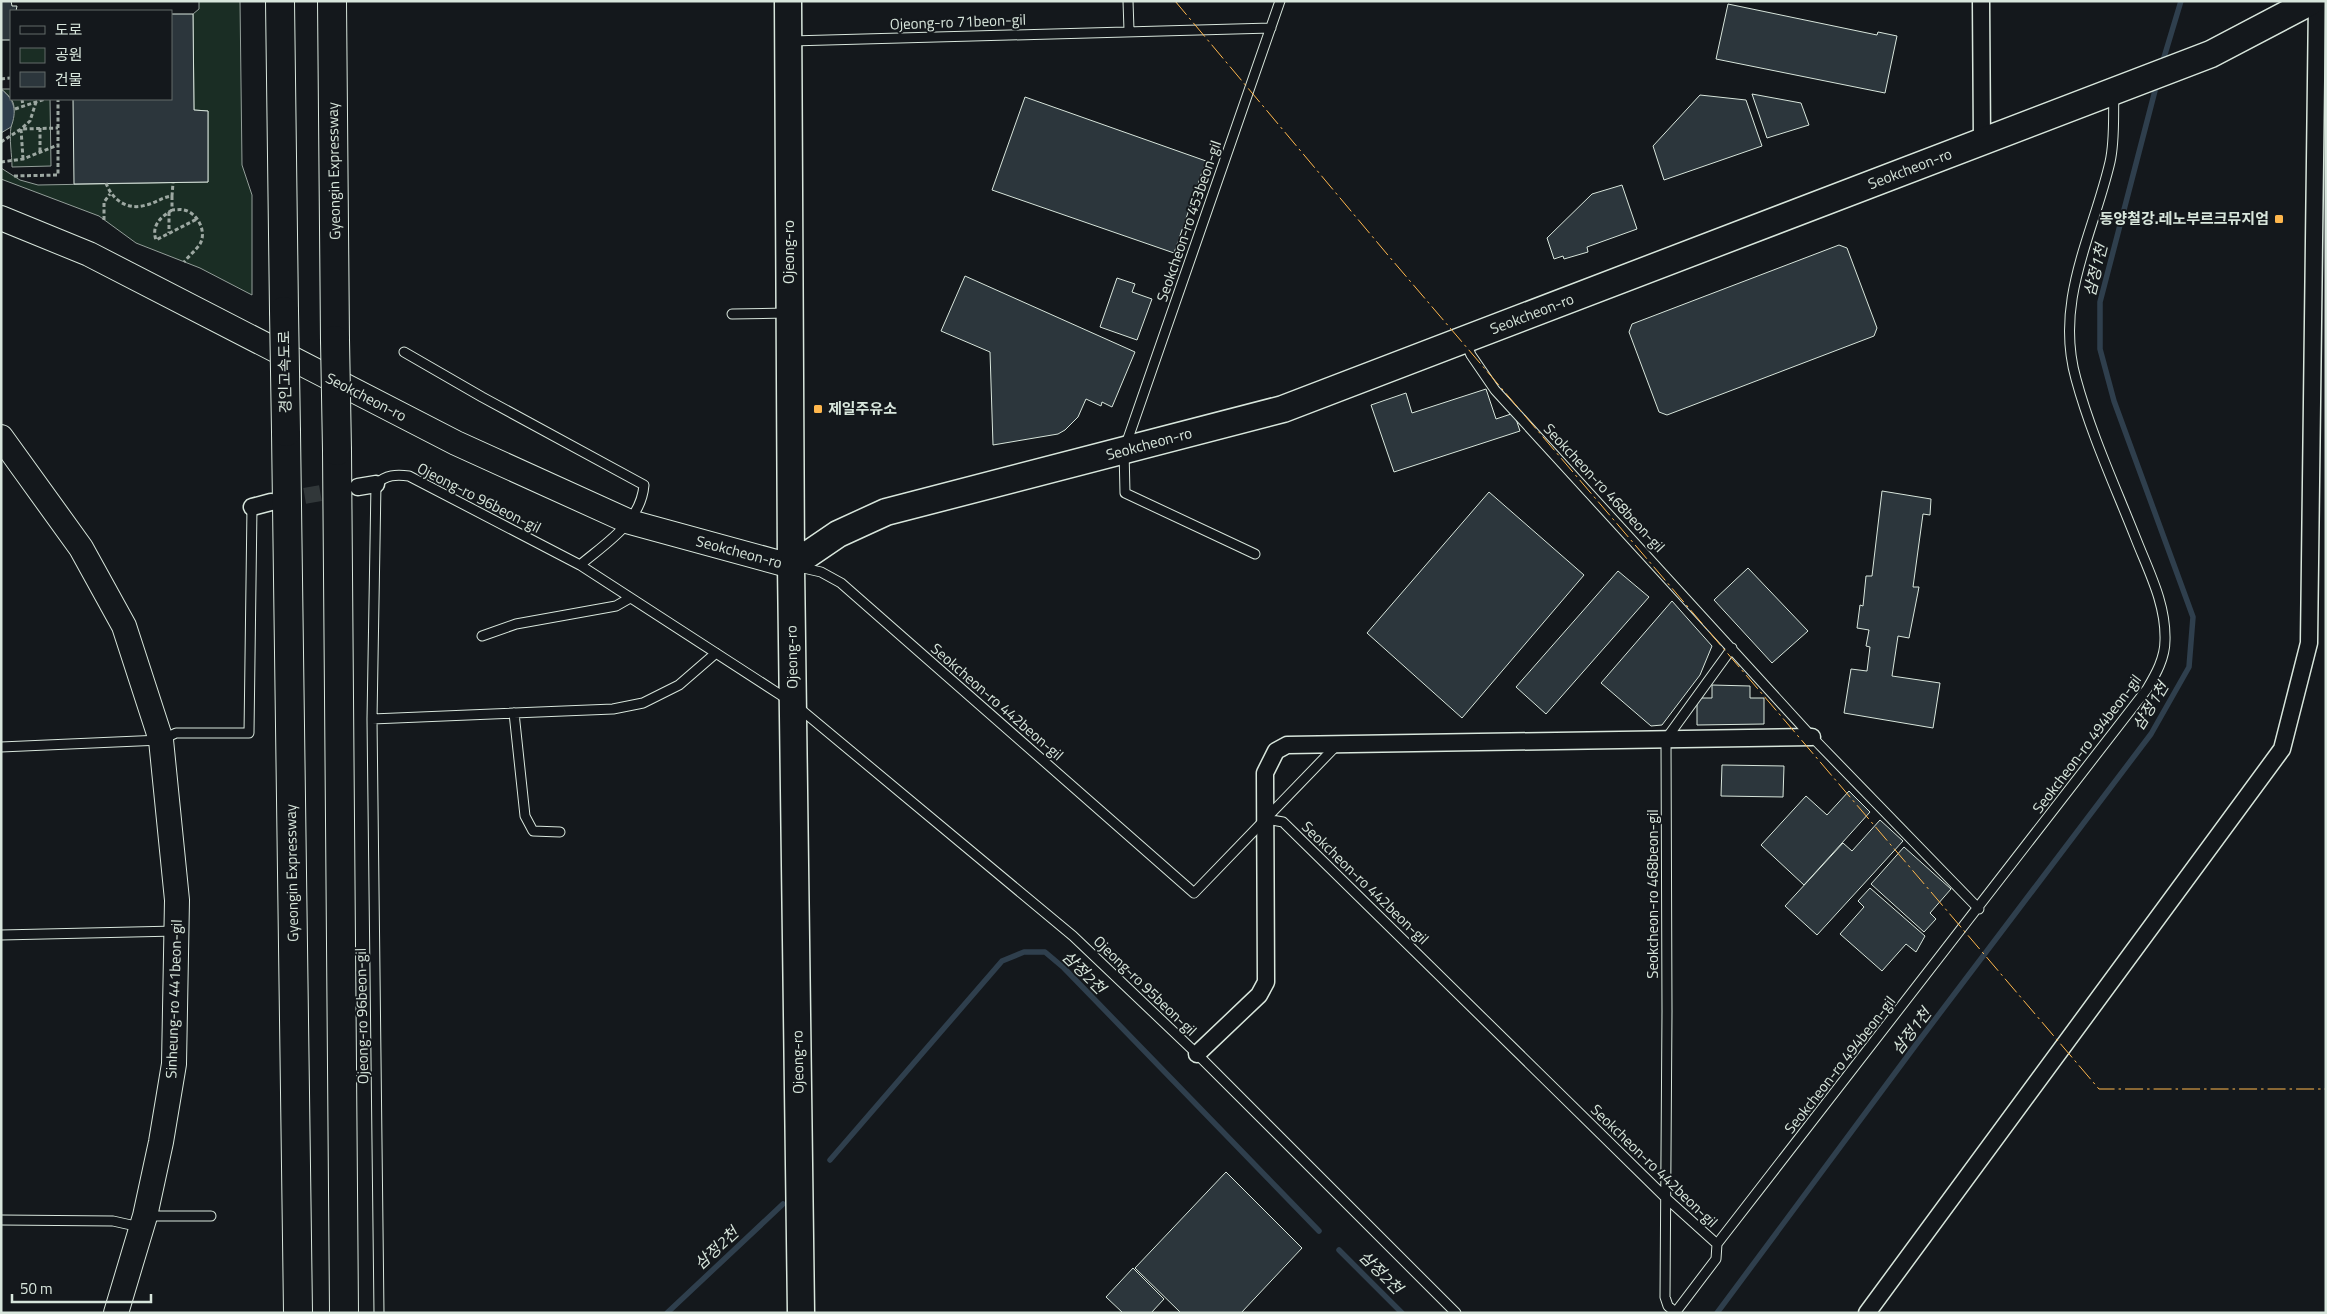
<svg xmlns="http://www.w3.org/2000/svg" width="2327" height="1314" viewBox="0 0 2327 1314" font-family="'Titillium Web','Noto Sans KR',sans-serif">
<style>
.green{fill:#1a2d24;stroke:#939e99}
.water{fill:#2f3f4d;stroke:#939e99}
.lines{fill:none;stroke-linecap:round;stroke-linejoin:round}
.stream{stroke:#2f3f4d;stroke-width:5.5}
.building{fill:#2c363c;stroke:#d8e6dc}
.street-tunnel{stroke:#313739;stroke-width:16;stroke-dasharray:16 8;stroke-linecap:butt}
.lane-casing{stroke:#d8e6dc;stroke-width:11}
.street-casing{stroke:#d8e6dc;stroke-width:19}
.secondary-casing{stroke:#d8e6dc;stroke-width:26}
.primary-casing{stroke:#d8e6dc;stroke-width:29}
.highway-casing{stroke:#d8e6dc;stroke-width:30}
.path{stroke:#9da8a2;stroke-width:3;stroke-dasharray:4 2.5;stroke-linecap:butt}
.lane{stroke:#14181c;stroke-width:9}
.street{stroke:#14181c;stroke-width:16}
.secondary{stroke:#14181c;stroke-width:24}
.primary{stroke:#14181c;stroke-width:26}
.highway{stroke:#14181c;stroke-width:28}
.highway-bridge-casing{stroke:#d8e6dc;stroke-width:30;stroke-linecap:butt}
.highway-bridge{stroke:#14181c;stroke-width:28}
.power{stroke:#ffb74d;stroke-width:1;stroke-dasharray:18 4 2.5 4;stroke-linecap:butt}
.poi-dot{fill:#ffb74d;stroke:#14181c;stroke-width:2}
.labels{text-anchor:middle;stroke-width:4;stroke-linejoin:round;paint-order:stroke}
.street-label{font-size:15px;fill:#d8e6dc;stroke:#14181c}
.poi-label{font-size:15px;font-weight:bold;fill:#d8e6dc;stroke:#14181c;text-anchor:end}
.water-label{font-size:16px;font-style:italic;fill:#d8e6dc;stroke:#14181c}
</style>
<rect width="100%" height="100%" fill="#14181c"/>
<path class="green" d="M199,1H240L242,165L252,195V295L200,268L136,243L99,216L1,179V168L20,180L38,185L208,182V111L194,110L193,14L199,9Z
M1,89H11V99H50L51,166L12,167C12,155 9,139 11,127C14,108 19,103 1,89Z"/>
<path class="water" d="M1,89C15,100 17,111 11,127L1,133Z"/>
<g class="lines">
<path class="stream" d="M2162,64L2181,1
M830,1160L1002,961L1024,952H1045L1064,968L1319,1231
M1339,1250L1402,1313
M667,1313L783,1204
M1717,1313L1915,1046L2151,734L2189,667L2193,617L2114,401L2100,349V302L2157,83"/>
</g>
<path class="building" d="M1,1H11L12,6H17L16,11H11V40H1Z
M1728,4L1877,35L1878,32L1897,36L1885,93L1716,59Z
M171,14H193L194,110L208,111V182L74,184L73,99H171Z
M1752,94L1801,103L1809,125L1767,138Z
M1700,95L1746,100L1762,146L1664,180L1653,146Z
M1025,97L1206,161L1174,253L992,190Z
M1622,185L1637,229L1587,247L1588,252L1564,259L1563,256L1554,259L1547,238L1592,194Z
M1839,245L1847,248L1877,328L1874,336L1667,415L1659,412L1629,332L1632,324Z
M965,276L1135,352L1112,407L1102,402L1101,406L1086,399L1078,417L1065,430L1058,434L993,445L990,352L941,331Z
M1117,278L1135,284L1132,292L1152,299L1137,340L1100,327Z
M1486,389L1496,419L1514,413L1520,431L1394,472L1371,405L1406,393L1412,413Z
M1882,491L1931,499L1930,515L1923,514L1913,587H1919L1909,638L1898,636L1892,676L1940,683L1933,728L1844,713L1851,669L1867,671L1870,647L1866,646L1869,630L1857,628L1860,605L1863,606L1866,576H1872Z
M1489,492L1584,575L1462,718L1367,633Z
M1748,568L1808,631L1772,663L1714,600Z
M1618,571L1649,597L1546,714L1516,687Z
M1672,601L1712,646L1700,675L1662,725L1651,726L1601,683Z
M1712,685L1750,686V698H1764V724L1697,725V698H1712Z
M1722,765L1784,766L1783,797L1721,796Z
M1849,791L1870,812L1804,885L1761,845L1806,796L1827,815Z
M1880,820L1903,841L1817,935L1785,906L1843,843L1852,851Z
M1904,847L1951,889L1930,913L1936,919L1924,932L1871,884Z
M1870,888L1925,936L1916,952L1906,944L1882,971L1840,934L1864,907L1858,901Z
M1226,1172L1302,1248L1241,1313H1181L1135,1268Z
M1133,1268L1164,1299L1151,1313H1123L1106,1297Z"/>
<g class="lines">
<path class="street-tunnel" d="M281,500L345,489"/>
<g class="lane-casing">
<path id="lane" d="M1128,1L1129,30
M791,41L1271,28
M732,314L787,313
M1465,341L1471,355L1495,390L1812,737L1979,909
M404,352L482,397L644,485C641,522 606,543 580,565
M1255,554L1125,493L1124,450L1280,1
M799,567L821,572L841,583L1194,893L1337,745
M482,636L516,624L616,606L630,598
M514,713L525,816L533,831L560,832
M372,719L613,709L643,703L679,685L716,653
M1,747L161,740L176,733H249L252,507
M1266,819L1283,822L1666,1198L1717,1244
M1,935L176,931
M147,1216H211
M1,1220L113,1221L140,1227
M1675,1312L1668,1306L1665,1297L1667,1011L1666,739L1732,648
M379,1313L372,719L376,484C386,475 396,474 409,476L580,565L793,703L1073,936L1197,1054L1456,1313
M1675,1313L1716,1259L1717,1244L2147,689C2156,674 2165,658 2165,640C2166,604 2149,572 2136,539C2115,486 2091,434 2076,379C2054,301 2093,235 2110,162C2115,140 2113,116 2114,94"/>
</g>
<g class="street-casing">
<path id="street" d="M1981,1L1982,142
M358,487L376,484
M252,507L271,502
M1197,1054L1259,995L1266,982L1265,773L1276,751L1287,745L1812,737
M1867,1313L2282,749L2309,643L2317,1"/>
</g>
<g class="secondary-casing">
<path id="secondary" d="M1,218L89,254L456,443L630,522L791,566
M1,437L81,548L124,626L161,740L177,900L174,1064L161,1142L145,1216L116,1313"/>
</g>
<g class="primary-casing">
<path id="primary" d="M788,1L791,566L801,1313
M791,566L838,534L886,512L1283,409L2211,54L2312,1"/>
</g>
<g class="highway-casing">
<path id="highway" d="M280,1L284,311
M332,1L335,340
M286,432L298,1313
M337,451L344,1313"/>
</g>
<path class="path" d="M1,79L11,78
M22,99L23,106
M15,109L45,99
M40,128V153
M1,142L21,129L58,128
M23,159L21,129L30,121L37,99
M1,162L23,159L58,145
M14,176L58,175V99
M106,183C112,200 128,211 146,205C156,203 162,197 172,196L173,183
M172,196V210C176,210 180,209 184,210C198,213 207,232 200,244C196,250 189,256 184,262
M172,210C161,217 151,225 156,240L197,219
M169,212V233
M104,220V202L110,194"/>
<use href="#lane" class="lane"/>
<use href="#street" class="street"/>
<use href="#secondary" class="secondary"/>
<use href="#primary" class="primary"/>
<use href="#highway" class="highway"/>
<g class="highway-bridge-casing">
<path id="highway-bridge" d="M284,311L286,432
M335,340L337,451"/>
</g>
<use href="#highway-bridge" class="highway-bridge"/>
<path class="power" d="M1175,1L1387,254L2099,1089H2326"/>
</g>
<g class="poi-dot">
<rect x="2274" y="214" width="10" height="10" rx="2.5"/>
<rect x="813" y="404" width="10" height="10" rx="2.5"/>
</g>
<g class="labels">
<g class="street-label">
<text transform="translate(958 22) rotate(-2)" y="5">Ojeong-ro 71beon-gil</text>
<text transform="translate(1910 169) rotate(-21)" y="5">Seokcheon-ro</text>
<text transform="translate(334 171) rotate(-91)" y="5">Gyeongin Expressway</text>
<text transform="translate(1189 221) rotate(-71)" y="5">Seokcheon-ro 453beon-gil</text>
<text transform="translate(789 252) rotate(-90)" y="5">Ojeong-ro</text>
<text transform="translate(1532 314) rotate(-21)" y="5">Seokcheon-ro</text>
<text transform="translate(285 372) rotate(-91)" y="5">경인고속도로</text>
<text transform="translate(366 397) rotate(27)" y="5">Seokcheon-ro</text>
<text transform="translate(1149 444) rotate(-15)" y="5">Seokcheon-ro</text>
<text transform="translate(1604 488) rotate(47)" y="5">Seokcheon-ro 468beon-gil</text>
<text transform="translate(479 498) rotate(27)" y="5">Ojeong-ro 96beon-gil</text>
<text transform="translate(739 552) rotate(15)" y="5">Seokcheon-ro</text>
<text transform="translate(792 657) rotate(-91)" y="5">Ojeong-ro</text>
<text transform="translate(997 702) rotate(41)" y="5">Seokcheon-ro 442beon-gil</text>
<text transform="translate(2087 744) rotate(-53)" y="5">Seokcheon-ro 494beon-gil</text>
<text transform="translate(292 873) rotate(-91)" y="5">Gyeongin Expressway</text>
<text transform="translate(1365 883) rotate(44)" y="5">Seokcheon-ro 442beon-gil</text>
<text transform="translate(1653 894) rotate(-90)" y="5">Seokcheon-ro 468beon-gil</text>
<text transform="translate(1145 986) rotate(44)" y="5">Ojeong-ro 95beon-gil</text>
<text transform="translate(174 999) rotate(-88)" y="5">Sinheung-ro 441beon-gil</text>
<text transform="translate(362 1016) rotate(-91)" y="5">Ojeong-ro 96beon-gil</text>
<text transform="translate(798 1062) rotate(-91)" y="5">Ojeong-ro</text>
<text transform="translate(1840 1065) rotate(-52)" y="5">Seokcheon-ro 494beon-gil</text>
<text transform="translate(1654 1166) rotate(44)" y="5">Seokcheon-ro 442beon-gil</text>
</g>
<g class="poi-label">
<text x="2269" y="224">동양철강.레노부르크뮤지엄</text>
<text x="828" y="414" text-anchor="start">제일주유소</text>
</g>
<g class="water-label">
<text transform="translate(2095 270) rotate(-76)" y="6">삼정1천</text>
<text transform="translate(2150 706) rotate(-59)" y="6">삼정1천</text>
<text transform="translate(1084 972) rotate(45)" y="6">삼정2천</text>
<text transform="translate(1911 1031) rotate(-53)" y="6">삼정1천</text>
<text transform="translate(716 1248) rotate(-43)" y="6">삼정2천</text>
<text transform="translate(1381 1272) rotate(45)" y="6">삼정2천</text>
</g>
</g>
<rect width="2327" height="1314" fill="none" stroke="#d8e6dc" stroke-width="5"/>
<rect x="10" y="10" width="162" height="90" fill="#14181c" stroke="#626a69"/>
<rect x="20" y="26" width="25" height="8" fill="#14181c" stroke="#626a69"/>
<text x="55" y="35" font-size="15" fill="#d8e6dc">도로</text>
<rect x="20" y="48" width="25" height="15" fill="#1a2d24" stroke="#626a69"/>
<text x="55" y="60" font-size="15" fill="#d8e6dc">공원</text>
<rect x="20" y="72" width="25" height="15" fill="#2c363c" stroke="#626a69"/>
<text x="55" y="85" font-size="15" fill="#d8e6dc">건물</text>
<path d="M12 1294v8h139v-8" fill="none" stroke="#d8e6dc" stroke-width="2.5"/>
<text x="20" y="1294" font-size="15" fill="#d8e6dc" stroke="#14181c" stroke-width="4" paint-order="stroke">50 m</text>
</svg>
